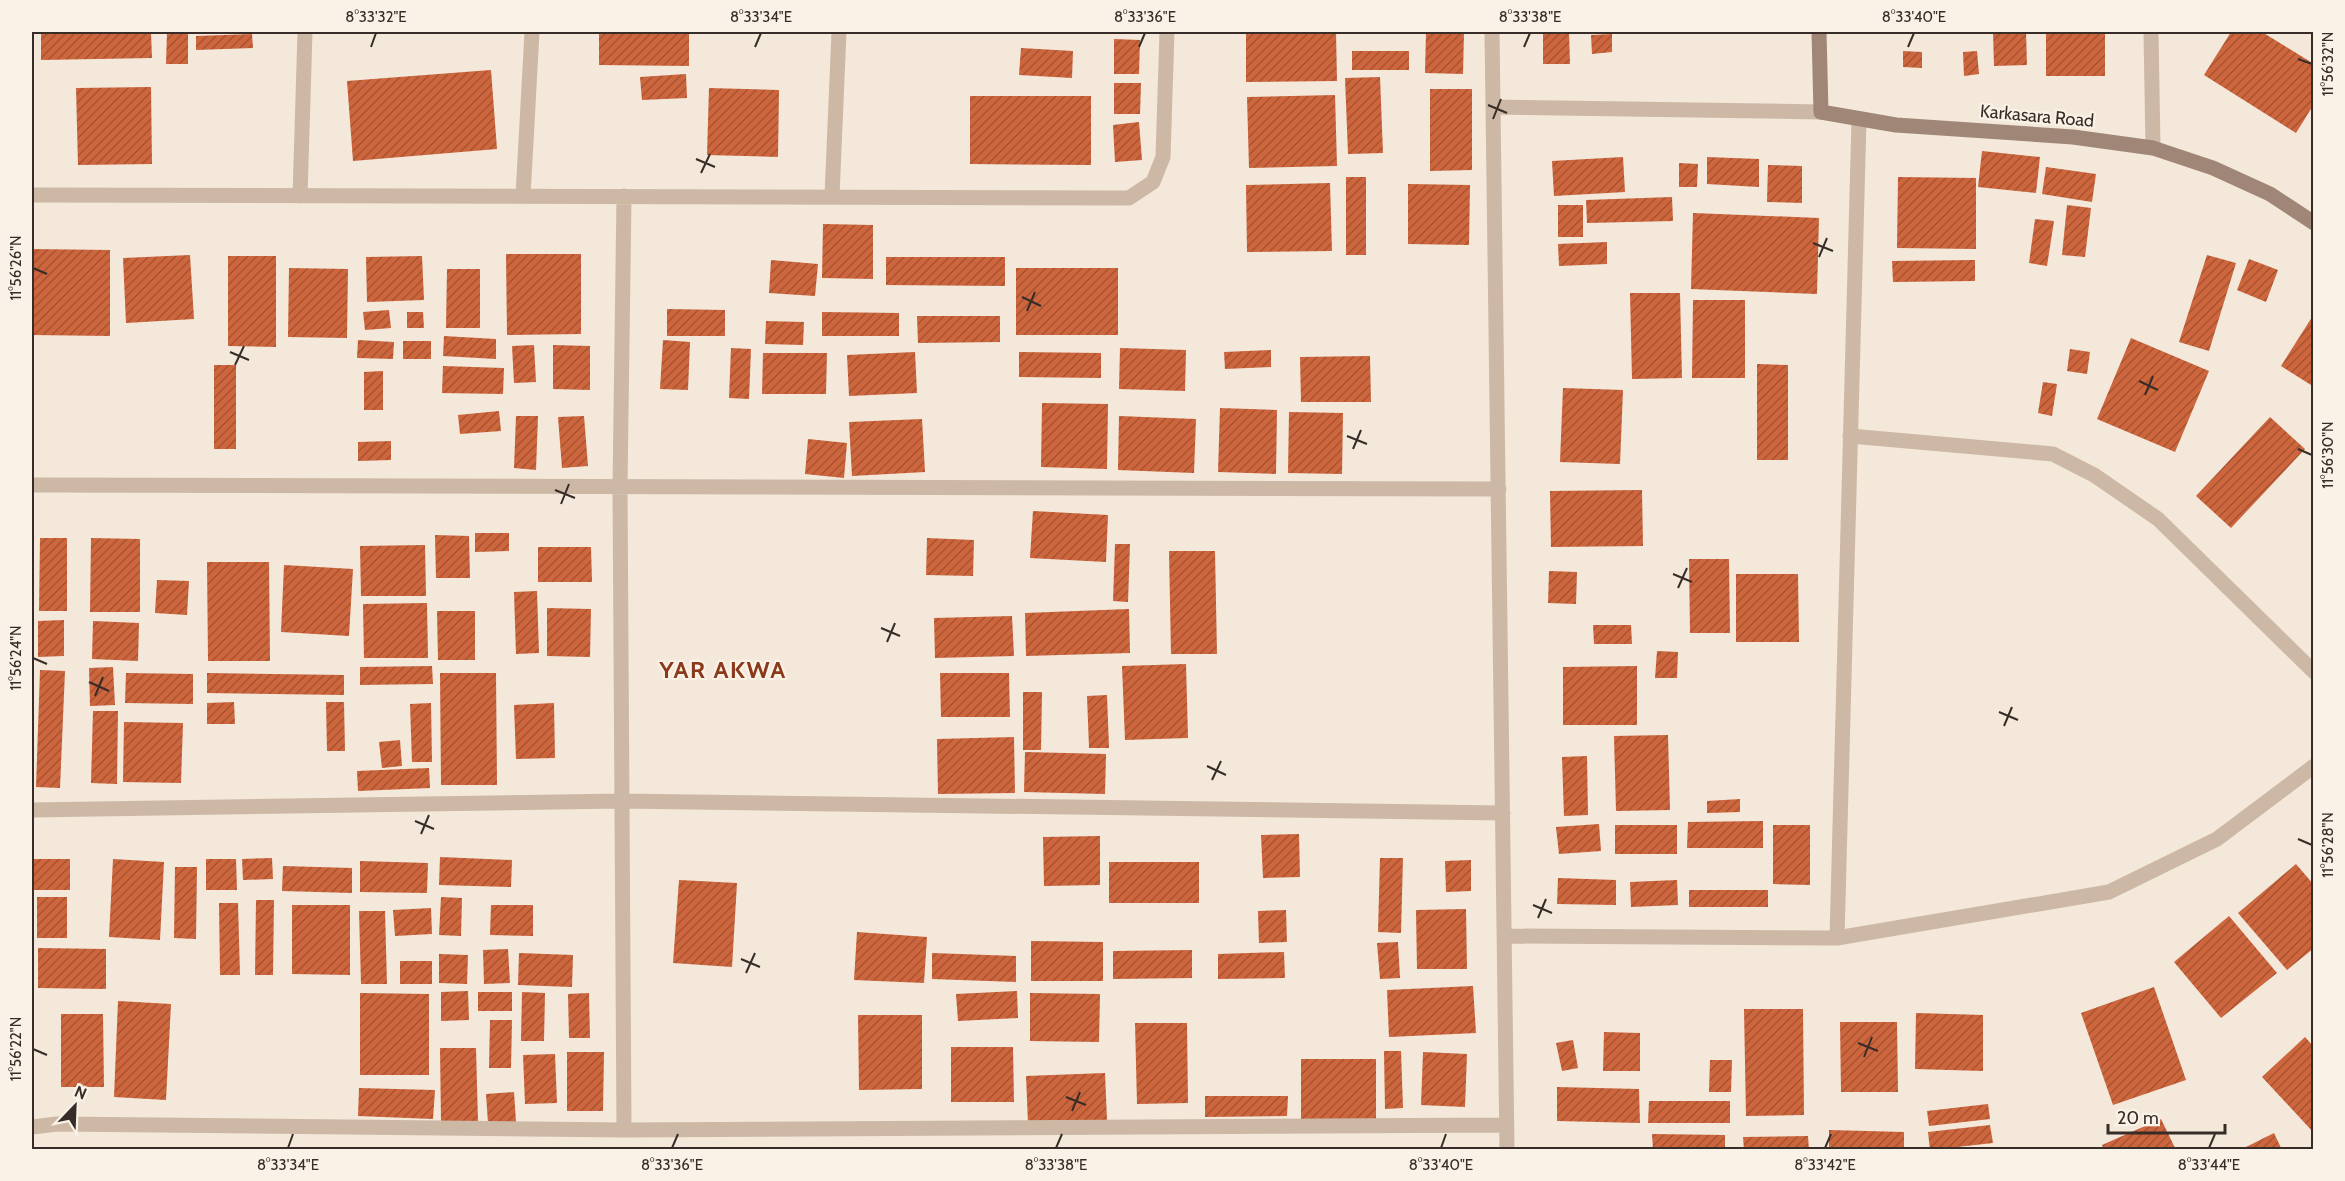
<svg xmlns="http://www.w3.org/2000/svg" width="2345" height="1181" viewBox="0 0 2345 1181" font-family="Cabin,sans-serif">
<style>
.building{fill:url(#building-hatch)}
.lines{fill:none;stroke-linecap:round;stroke-linejoin:round}
.street{stroke:#ccb8a5;stroke-width:15}
.secondary{stroke:#9f8676;stroke-width:15}
.ticks{fill:none;stroke:#372c27;stroke-width:2}
.labels{text-anchor:middle;stroke-width:4.5;stroke-linejoin:round;paint-order:stroke}
.street-label{font-size:18px;fill:#372c27;stroke:#faf2e6}
.district-label{font-size:24px;font-weight:bold;letter-spacing:1.5px;fill:#8a391b;stroke:#faf2e6}
.neatline{fill:none;stroke:#372c27;stroke-width:2}
.ticks-label{font-size:15px;text-anchor:middle;fill:#372c27}
</style>
<defs>
<pattern id="building-hatch" width="6" height="6" patternUnits="userSpaceOnUse" patternTransform="scale(1.5)"><rect width="6" height="6" fill="#cd653d"/><path d="M-1 1l2-2M0 6l6-6M5 7l2-2" fill="none" stroke="#a75333"/></pattern>
</defs>
<rect width="100%" height="100%" fill="#f3e8d9"/>
<path class="building" d="M41,32H151L152,58L41,60Z
M167,32H188V64H166Z
M599,32H689V66L599,65Z
M1246,32H1336L1337,81L1246,82Z
M1426,32H1464L1463,74L1425,73Z
M1543,32H1569L1570,64H1543Z
M1993,32H2026L2027,65L1994,66Z
M2046,32H2105V76H2046Z
M2231,32H2262L2314,64V104L2296,133L2204,75Z
M252,34L253,48L196,50V36Z
M1612,34V52L1592,54L1591,35Z
M1114,39L1140,40L1139,74H1114Z
M1021,48L1073,51L1072,78L1019,75Z
M1352,51H1409V70H1352Z
M1903,51L1922,52V68L1903,67Z
M1977,51L1979,74L1964,76L1963,52Z
M491,70L497,149L353,161L347,81Z
M686,74L687,98L642,100L640,77Z
M1380,77L1383,153L1348,154L1345,78Z
M1114,83H1141L1140,114H1114Z
M151,87L152,164L78,165L76,88Z
M709,88L779,90L778,157L707,155Z
M1430,89H1472V170L1430,171Z
M1335,95L1337,166L1249,168L1247,97Z
M970,96H1091V165L970,164Z
M1139,122L1142,160L1115,162L1113,125Z
M1982,151L2040,157L2036,193L1978,187Z
M1623,157L1625,192L1554,196L1552,161Z
M1707,157L1759,159V187L1707,184Z
M1679,163L1698,164L1697,187H1679Z
M1768,165L1802,166V203L1767,202Z
M2046,167L2096,174L2092,202L2042,194Z
M1346,177H1366V255H1346Z
M1898,177L1976,178V249L1897,248Z
M1330,183L1332,251L1247,252L1246,185Z
M1408,184L1470,185L1469,245L1408,244Z
M1672,197L1673,221L1587,223L1586,200Z
M1558,205H1583V237H1558Z
M2067,205L2091,208L2085,257L2062,255Z
M1693,213L1819,218L1817,294L1691,289Z
M2035,219L2054,221L2047,266L2029,263Z
M823,224L873,225V279L822,278Z
M1607,242V264L1559,266L1558,244Z
M32,249L110,250V336L32,335Z
M506,254H581V334L507,335Z
M190,255L194,319L126,323L123,258Z
M2207,255L2236,263L2209,351L2179,342Z
M228,256H276V347L228,346Z
M422,256L424,300L367,302L366,257Z
M886,257H1005V286L886,285Z
M2249,259L2278,270L2266,302L2237,290Z
M771,260L818,264L815,296L769,293Z
M1975,260V281L1893,282L1892,261Z
M289,268L348,269L347,338L288,337Z
M1016,268H1118V335H1016Z
M447,269H480V328H446Z
M1630,293H1680L1682,378L1632,379Z
M1693,300H1745V378H1692Z
M667,309L725,310V336H667Z
M389,310L391,328L365,330L363,312Z
M407,312H423L424,328H407Z
M822,312L899,313V336H822Z
M2314,314V382L2311,385L2281,366Z
M917,316H1000V342L918,343Z
M766,321L804,322L803,345L765,344Z
M444,336L496,339V359L443,356Z
M2131,338L2209,371L2175,452L2097,419Z
M358,340L394,342L393,359L357,358Z
M663,340L690,342L688,390L660,389Z
M403,341H431V359H403Z
M534,345L536,382L514,383L512,346Z
M553,345L590,346V390L553,389Z
M731,348L751,349L749,399L729,398Z
M1120,348L1186,350L1185,391L1119,389Z
M2070,349L2090,352L2087,374L2067,371Z
M1271,350V367L1225,369L1224,352Z
M915,352L917,393L849,396L847,355Z
M1019,352L1101,353V378L1019,377Z
M763,353H827L826,394H762Z
M1370,356L1371,402H1301L1300,357Z
M1757,364L1788,365V460H1757Z
M214,365H236V449H214Z
M443,366L504,368L503,394L442,393Z
M383,371V410H364V372Z
M2043,382L2057,384L2052,416L2038,413Z
M1563,388L1623,390L1620,464L1560,462Z
M1042,403L1108,404L1107,469L1041,467Z
M1220,408L1277,410L1276,474L1218,472Z
M499,411L501,431L460,434L458,415Z
M1289,412L1343,413L1342,474L1288,473Z
M516,416H538L536,470L514,468Z
M584,416L588,466L562,468L558,417Z
M1119,416L1196,419L1194,473L1118,470Z
M2270,417L2305,449L2231,528L2196,496Z
M922,419L925,472L852,476L849,422Z
M808,439L847,443L844,478L805,474Z
M391,441V460L358,461V442Z
M1642,490L1643,546L1551,547L1550,491Z
M1033,511L1108,515L1106,562L1030,558Z
M475,533H509V551L475,552Z
M435,535L469,536L470,578H436Z
M40,538H67V611H39Z
M91,538L140,539V612H90Z
M927,538L974,540L973,576L926,575Z
M1115,544H1130L1128,602L1113,601Z
M425,545L426,596H361L360,546Z
M538,547H591L592,582H538Z
M1169,551H1215L1217,654H1171Z
M1689,559H1729L1730,633H1690Z
M207,562H269L270,661H208Z
M284,565L353,569L349,636L281,632Z
M1549,571L1577,572L1576,604L1548,603Z
M1736,574H1798L1799,642H1736Z
M157,580L189,581L187,615L155,613Z
M537,591L539,653L516,654L514,592Z
M427,603L428,658H364L363,604Z
M547,608L591,609L590,657L547,656Z
M1129,609L1130,653L1026,656L1025,613Z
M437,611H475V660H438Z
M1012,616L1014,656L935,658L934,618Z
M64,620V656L38,657V621Z
M93,621L139,623L138,661L92,659Z
M1593,625H1631L1632,644H1594Z
M1657,651L1678,652L1677,678H1655Z
M1186,664L1188,738L1125,740L1122,666Z
M432,666L433,684L360,685V667Z
M1637,666V725H1563V667Z
M113,667L115,705L90,706L89,668Z
M40,670L65,671L60,788L36,787Z
M126,673L193,674V704L125,703Z
M207,673L344,675V695L207,693Z
M440,673H496L497,785H441Z
M940,673H1009L1010,717H941Z
M1023,692H1042L1041,750H1023Z
M1107,695L1109,748H1089L1087,696Z
M234,702L235,724H207V703Z
M326,702H344L345,751H327Z
M431,703L432,762H412L410,704Z
M554,703L555,758L516,759L514,705Z
M93,711H118L117,784L91,783Z
M124,722L183,723L181,783L123,782Z
M1668,735L1670,810L1616,811L1614,736Z
M1014,737L1015,793L938,794L937,739Z
M400,740L402,766L382,768L379,742Z
M1025,752L1106,754L1105,794L1024,792Z
M1587,756L1588,815L1564,816L1562,757Z
M429,768L430,788L358,791L357,771Z
M1740,799V812L1707,813V801Z
M1763,821V848H1687L1688,822Z
M1599,824L1601,851L1559,854L1556,827Z
M1615,825H1677V854H1615Z
M1773,825H1810V885L1773,884Z
M1299,834L1300,877L1263,878L1261,835Z
M1100,836V885L1044,886L1043,837Z
M440,857L512,860L511,887L439,885Z
M272,858L273,879L243,880L242,859Z
M1380,858H1403L1401,933L1378,932Z
M32,859H70V890H32Z
M113,859L164,862L160,940L109,937Z
M206,859H236L237,890H206Z
M1471,860V891L1446,892L1445,861Z
M360,861L428,863L427,893L360,892Z
M1109,862H1199V903H1109Z
M2296,864L2314,885V948L2287,970L2238,913Z
M283,866L352,868V893L282,891Z
M175,867H197L196,939L174,938Z
M1558,878L1616,880V905L1557,904Z
M679,880L737,883L732,967L673,963Z
M1677,880L1678,905L1631,907L1630,882Z
M1689,890H1768V907H1689Z
M37,897H67V938H37Z
M441,897L462,898L461,936L439,935Z
M256,900H274L273,975H255Z
M219,903H238L240,975H220Z
M292,905H350V975L292,974Z
M491,905H533V936L490,935Z
M431,908L432,934L395,936L393,910Z
M1466,909L1467,969H1417L1416,910Z
M1286,910L1287,942L1259,943L1258,911Z
M359,911H385L387,984H361Z
M2229,916L2277,973L2221,1018L2174,962Z
M857,932L927,937L924,983L854,980Z
M1031,941L1103,942V981H1031Z
M1398,942L1400,978L1380,979L1377,943Z
M38,948L106,949V989L38,988Z
M508,949L510,983L484,984L483,950Z
M1192,950V978L1113,979V951Z
M1284,952L1285,978L1218,979V954Z
M519,953L573,955L572,987L518,985Z
M932,953L1016,956V982L932,979Z
M439,954L468,955L467,984L439,983Z
M400,961H432V984H400Z
M1473,986L1476,1033L1389,1037L1387,990Z
M2154,987L2186,1080L2113,1105L2081,1013Z
M468,991L469,1020L441,1021V992Z
M1017,991L1018,1018L958,1021L956,994Z
M478,992H512V1011H478Z
M522,992L545,993L544,1041H521Z
M360,993L429,994V1075H360Z
M589,993L590,1038H569L568,994Z
M1030,993L1100,994L1099,1042L1030,1041Z
M118,1001L171,1004L166,1100L114,1097Z
M1744,1009H1803L1804,1115L1746,1116Z
M1916,1013L1983,1015V1071L1915,1069Z
M61,1014H103L104,1087H61Z
M858,1015H922V1089L859,1090Z
M490,1020H512L511,1068H489Z
M1840,1022H1897L1898,1092H1841Z
M1135,1023H1187L1188,1103L1137,1104Z
M1604,1032L1640,1033V1071H1603Z
M2305,1037L2314,1047V1133L2262,1077Z
M1573,1040L1578,1068L1562,1071L1556,1043Z
M951,1047H1013L1014,1102H951Z
M440,1048H476L478,1121L441,1122Z
M1384,1051H1401L1403,1108L1385,1109Z
M567,1052H604L603,1111H567Z
M1423,1052L1467,1054L1465,1107L1421,1105Z
M555,1054L557,1103L525,1104L523,1055Z
M1301,1059H1376V1125H1301Z
M1710,1060H1732L1731,1092H1709Z
M1105,1073L1107,1120L1028,1123L1026,1076Z
M1557,1087L1639,1089L1640,1123L1557,1121Z
M359,1088L435,1090L433,1119L358,1116Z
M514,1092L516,1122L488,1123L486,1094Z
M1205,1096H1288L1287,1116L1205,1117Z
M1649,1101H1730V1123H1648Z
M1988,1104L1990,1119L1929,1126L1927,1111Z
M2161,1119L2176,1150H2104L2102,1145Z
M1990,1125L1993,1143L1930,1150L1928,1132Z
M1829,1130L1904,1132V1150H1829Z
M2274,1133L2282,1150H2240Z
M1652,1134L1725,1135V1150H1653Z
M1808,1136L1809,1150H1744L1743,1137Z"/>
<g class="lines">
<path class="street" d="M1492,32L1507,1150
M2151,32L2153,148
M1494,107L1821,112
M32,195L1129,198L1153,182L1163,157L1167,32
M300,196L305,32
M523,196L532,32
M832,196L839,32
M1850,436L2053,454L2094,475L2158,519L2314,672
M32,485L1499,489
M32,810L621,801L1503,813
M1505,936L1837,938L2109,892L2217,839L2314,766
M1837,938L1859,120
M32,1127L57,1124L624,1130L1506,1125
M624,1130L620,487L624,196"/>
<path class="secondary" d="M1819,32L1821,112L1896,125L2073,137L2153,148L2213,168L2270,194L2314,223"/>
</g>
<path class="ticks" d="M371,47L376,33M755,47L761,33M1139,47L1145,33M1524,47L1530,33M1908,47L1914,33M2298,59L2312,64M1488,105L1507,113M1493,119L1501,99M696,159L715,167M701,173L710,154M1813,243L1833,251M1819,257L1827,238M33,268L47,274M1022,297L1041,306M1027,311L1035,292M230,352L249,360M235,365L244,346M2139,381L2158,390M2145,395L2153,376M1347,436L1367,444M1353,449L1361,430M2298,449L2312,455M555,490L575,498M561,504L569,484M1673,574L1692,582M1678,588L1687,568M881,628L900,636M887,642L895,623M33,658L47,664M89,682L109,691M95,696L103,677M1999,712L2018,720M2004,726L2012,707M1207,766L1226,775M1212,780L1221,761M415,821L434,829M421,834L429,815M2298,839L2312,845M1533,905L1552,913M1538,918L1546,899M741,959L760,967M746,973L755,953M1858,1043L1878,1051M33,1049L47,1055M1864,1057L1872,1037M1066,1097L1086,1105M1072,1111L1080,1092M288,1148L293,1134M672,1148L678,1134M1056,1148L1062,1134M1441,1148L1446,1134M1825,1148L1831,1134M2209,1148L2215,1134"/>
<g class="labels">
<g class="street-label">
<text transform="translate(2037 116) rotate(5)" y="6">Karkasara Road</text>
</g>
<g class="district-label">
<text x="723" y="678">YAR AKWA</text>
</g>
</g>
<rect width="2345" height="1181" fill="none" stroke="#faf2e6" stroke-width="66"/>
<g transform="translate(75 1106) rotate(23)" stroke="#faf2e6" stroke-width="4.5" paint-order="stroke">
<path d="M0-4.5L10 22L0 15L-10 22Z" fill="#372c27"/>
<text y="-9" font-size="16" font-weight="bold" text-anchor="middle" fill="#372c27">N</text>
</g>
<path d="M2108 1124v9h117v-9" fill="none" stroke="#372c27" stroke-width="3"/>
<text x="2117" y="1124" font-size="18" fill="#372c27" stroke="#faf2e6" stroke-width="4.5" paint-order="stroke">20 m</text>
<rect x="33" y="33" width="2279" height="1115" class="neatline"/>
<g class="ticks-label">
<text x="376" y="22">8°33'32"E</text>
<text x="761" y="22">8°33'34"E</text>
<text x="1145" y="22">8°33'36"E</text>
<text x="1530" y="22">8°33'38"E</text>
<text x="1914" y="22">8°33'40"E</text>
<text transform="translate(2328 64) rotate(-90)" y="5">11°56'32"N</text>
<text transform="translate(16 268) rotate(-90)" y="5">11°56'26"N</text>
<text transform="translate(2328 455) rotate(-90)" y="5">11°56'30"N</text>
<text transform="translate(16 658) rotate(-90)" y="5">11°56'24"N</text>
<text transform="translate(2328 845) rotate(-90)" y="5">11°56'28"N</text>
<text transform="translate(16 1049) rotate(-90)" y="5">11°56'22"N</text>
<text x="288" y="1170">8°33'34"E</text>
<text x="672" y="1170">8°33'36"E</text>
<text x="1056" y="1170">8°33'38"E</text>
<text x="1441" y="1170">8°33'40"E</text>
<text x="1825" y="1170">8°33'42"E</text>
<text x="2209" y="1170">8°33'44"E</text>
</g>
</svg>
